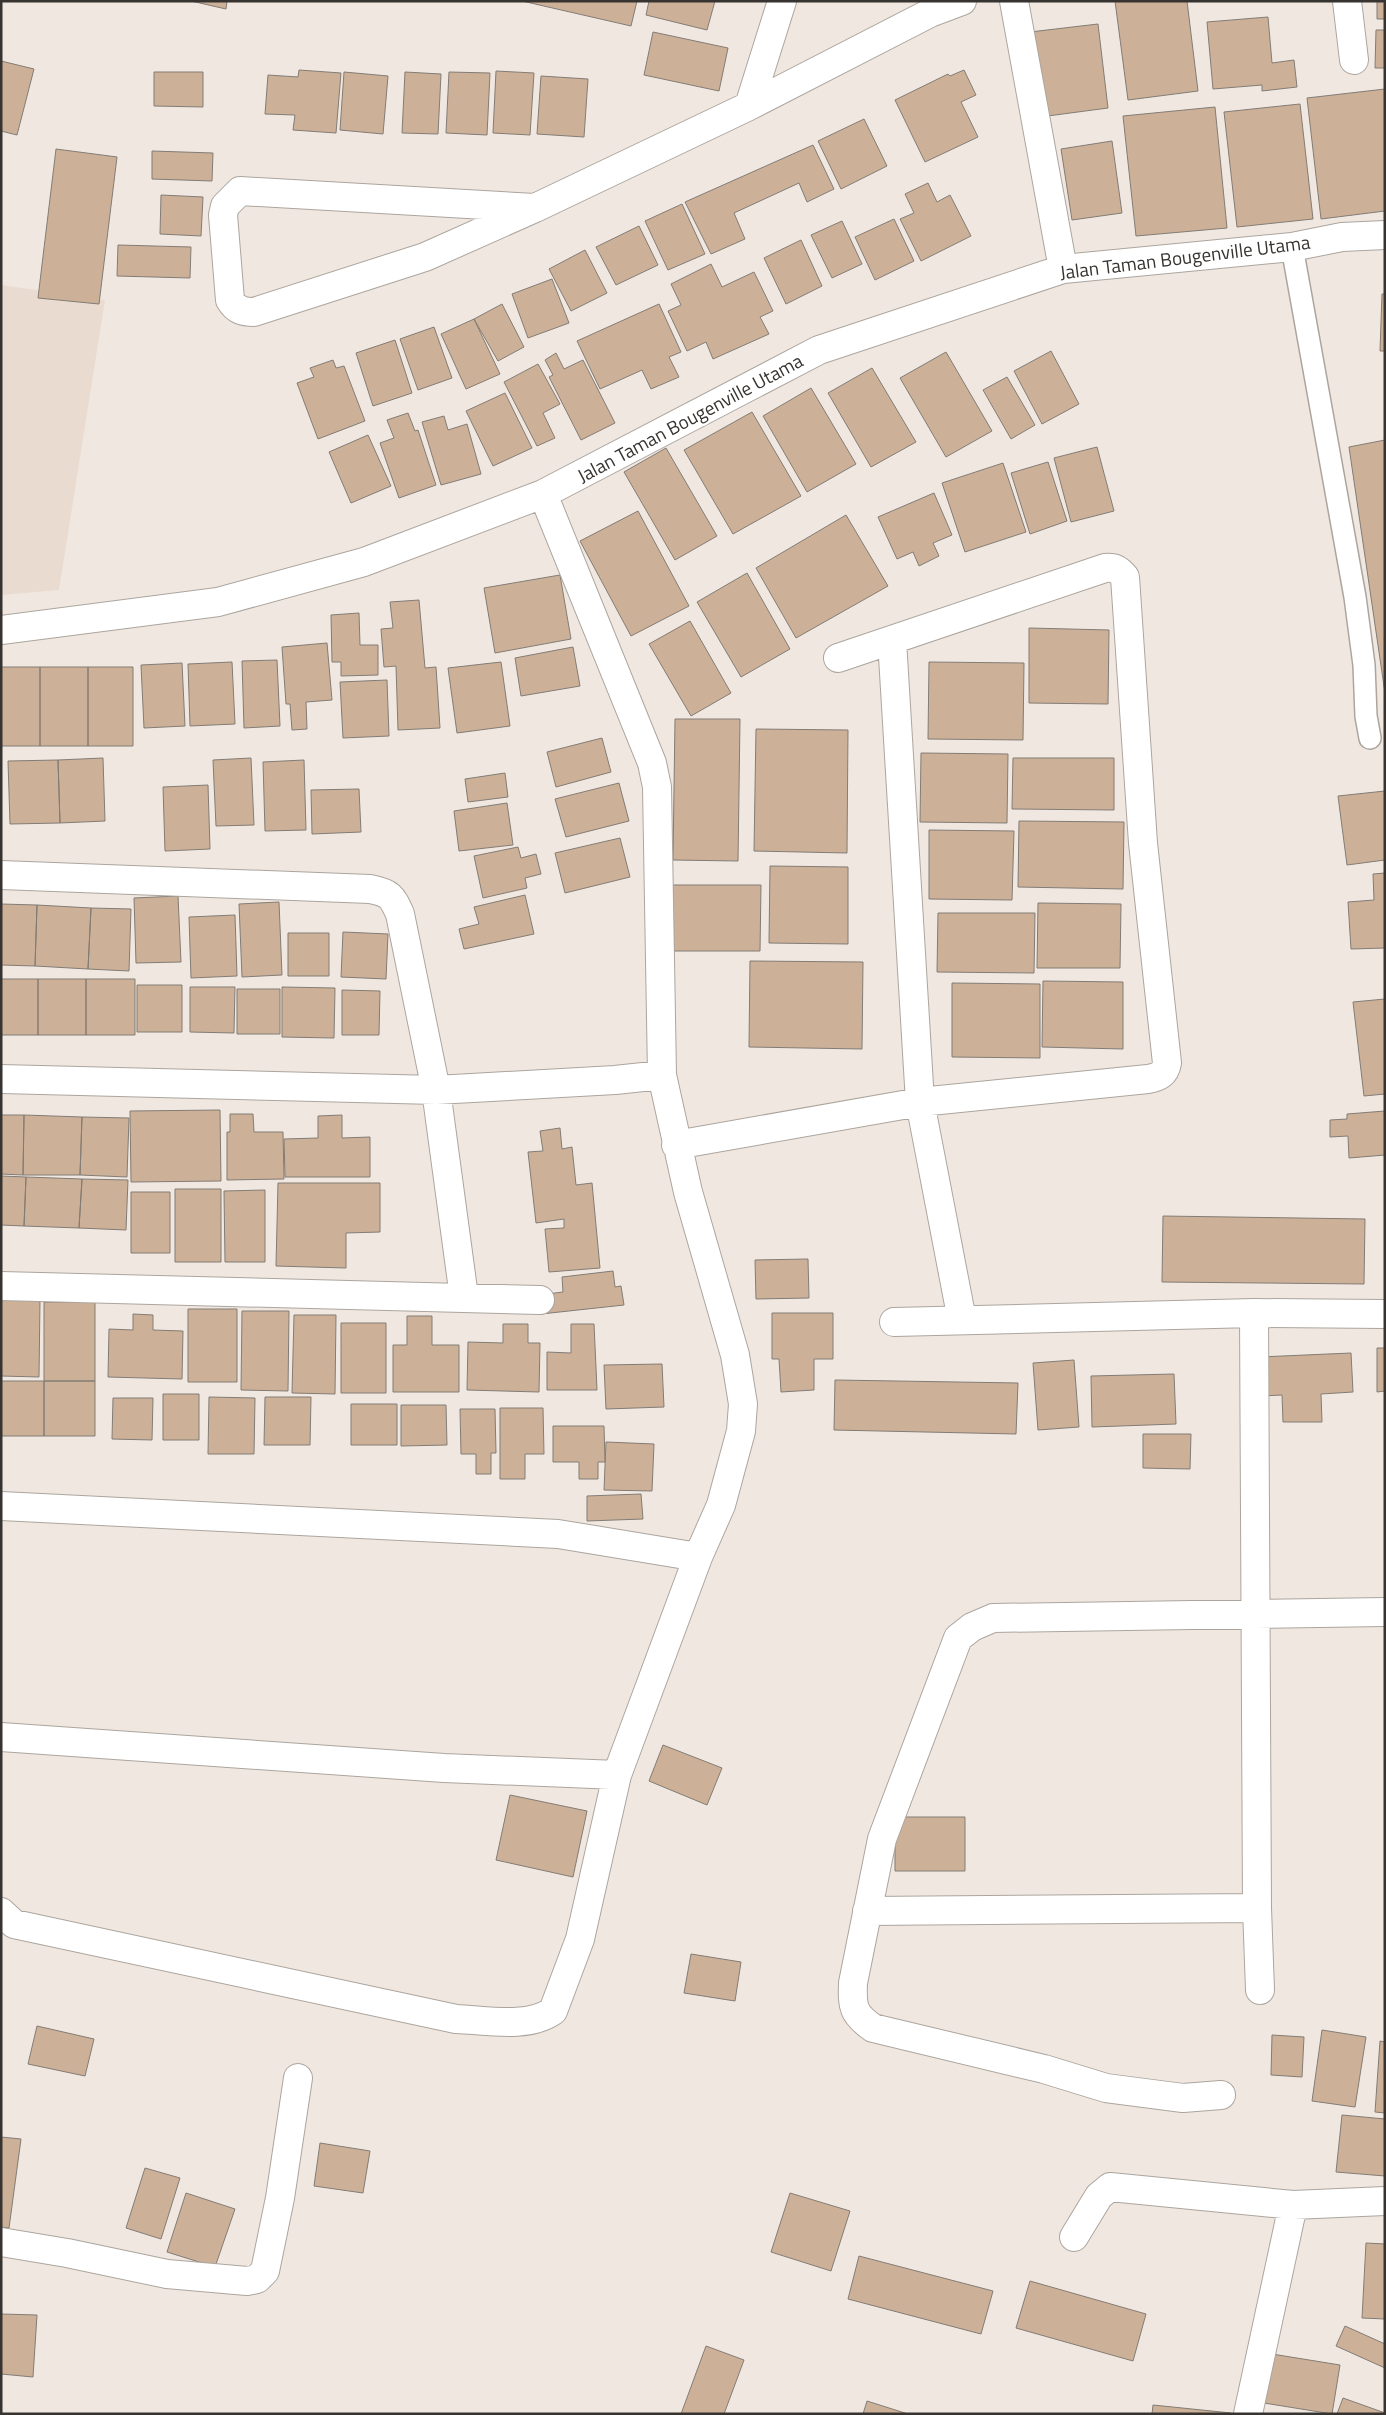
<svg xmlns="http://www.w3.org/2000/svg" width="1386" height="2415" viewBox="0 0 1386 2415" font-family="'Titillium Web',sans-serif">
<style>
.built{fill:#e9dbcf}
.building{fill:#ccb198;stroke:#837c75}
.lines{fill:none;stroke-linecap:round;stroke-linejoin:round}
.service-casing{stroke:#aca59e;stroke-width:24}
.minor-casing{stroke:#aca59e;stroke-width:30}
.service{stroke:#fff;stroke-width:21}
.minor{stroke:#fff;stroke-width:28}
.labels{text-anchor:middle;stroke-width:4.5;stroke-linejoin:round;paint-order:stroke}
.street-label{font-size:19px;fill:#363330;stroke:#fff}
</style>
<rect width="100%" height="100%" fill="#f0e8e0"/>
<path class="built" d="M1,285L105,300L59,590L1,595Z"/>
<path class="building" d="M191,1H227L226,9Z
M522,1H637L631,26Z
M649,1H715L707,30L646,15Z
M1115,1H1187L1198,91L1128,100Z
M1377,1H1385V19H1377Z
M1268,17L1272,63L1294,60L1297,87L1262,91V85L1213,89L1207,22Z
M1098,24L1108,108L1040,117L1030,32Z
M1376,30H1385V68H1375Z
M653,32L728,48L719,91L644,75Z
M1,61L34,69L17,135L1,131Z
M299,70L341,73L336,133L293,130L295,115L265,114L268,75L298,77Z
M964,70L976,95L961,102L978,137L925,162L895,100L948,74L950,76Z
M496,71L534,73L530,135L493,133Z
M154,72H203V107L154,106Z
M344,72L388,76L383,134L340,130Z
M405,72L441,74L438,134L402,133Z
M449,72L490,73L487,135L446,133Z
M541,76L588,79L584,137L537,134Z
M1385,89V211L1321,219L1307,98Z
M1300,104L1313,219L1237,227L1224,112Z
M1215,107L1227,228L1136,236L1123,116Z
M864,119L887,166L841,189L818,141Z
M1112,141L1122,213L1072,220L1061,149Z
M813,145L834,189L807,202L799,183L734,213L745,239L711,254L685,202Z
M56,149L117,157L99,304L38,298Z
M152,151L213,153L212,181L152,179Z
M928,183L937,202L950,195L971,236L921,261L900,219L914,213L905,194Z
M161,195L203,197L201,236L160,234Z
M682,204L705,254L668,270L645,221Z
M894,219L914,261L875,280L855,237Z
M842,221L862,264L832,278L811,235Z
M639,226L658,265L616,285L596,247Z
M801,240L822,286L786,304L764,258Z
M118,245L191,247L190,278L117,276Z
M585,250L607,293L571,311L549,269Z
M711,264L722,287L754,272L773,311L760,317L769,334L713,359L706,342L687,351L668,311L681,305L671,284Z
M552,279L569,323L528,338L512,294Z
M1382,294H1385V351H1380Z
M502,304L524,347L498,361L474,319Z
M659,304L681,352L669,357L679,377L651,389L642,370L600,389L577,341Z
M474,319L500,374L466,389L441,334Z
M434,327L452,378L418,390L400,339Z
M395,340L412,393L373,406L356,353Z
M1051,351L1079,404L1042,424L1014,371Z
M946,352L992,431L946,457L900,378Z
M556,353L564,369L583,360L615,423L581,440L549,377L553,375L545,360Z
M333,360L336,368L344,366L365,421L318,439L297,383L314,377L310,368Z
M538,364L560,404L543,413L555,438L537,446L504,382Z
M872,368L916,442L871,467L828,393Z
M1007,377L1035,425L1011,439L983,390Z
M811,388L856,464L807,492L763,416Z
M505,393L532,448L493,466L466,411Z
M752,412L801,496L733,534L684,450Z
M408,413L415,431L418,430L436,485L399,498L380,443L394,438L387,420Z
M444,416L448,430L467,424L481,474L441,485L422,422Z
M368,435L391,486L351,503L329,452Z
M1385,440V693L1349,447Z
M1097,447L1114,511L1071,522L1054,458Z
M666,448L717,536L675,560L624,472Z
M1048,462L1067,521L1030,534L1011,473Z
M1003,463L1026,532L965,552L942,483Z
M934,493L952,535L933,543L939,556L919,566L913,552L897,559L878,517Z
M638,511L689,606L631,636L580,541Z
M846,515L888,586L796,638L756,568Z
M747,573L790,649L741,677L697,602Z
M560,575L571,639L495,653L484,588Z
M419,600L425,668L436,667L440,728L398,730L396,666L384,667L381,629L393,628L390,602Z
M359,613L360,645H378V675L341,676V662H332L331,615Z
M690,621L731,693L691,716L649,644Z
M1029,628L1109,630L1108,704L1029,703Z
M327,643L332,700L306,702L307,729L292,730L290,704H286L282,647Z
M573,647L580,686L521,696L515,658Z
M277,660L280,726L244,728L242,661Z
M232,662L235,724L190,726L188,664Z
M501,662L510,726L457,733L448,668Z
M929,662L1024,663L1023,740L928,739Z
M182,663L185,726L144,728L141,665Z
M1,667H40V746H1Z
M40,667H88V746H40Z
M88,667H133V746H88Z
M387,680L389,736L343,738L340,682Z
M675,719H740L738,861L673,860Z
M756,729L848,730L847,853L754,851Z
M602,738L611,772L556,787L547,752Z
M921,753L1008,754L1007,823L920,822Z
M103,758L105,821L60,823L58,760Z
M251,758L254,825L216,826L213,760Z
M1013,758H1114V810L1012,809Z
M58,760L60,823L10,824L8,761Z
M304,760L306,830L265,831L263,762Z
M505,773L508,797L468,802L465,779Z
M619,783L629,821L566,837L555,799Z
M208,785L210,849L165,851L163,787Z
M359,789L361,832L312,834L311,790Z
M1385,791V860L1347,865L1338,796Z
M507,803L513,845L459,851L454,811Z
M1019,821L1124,822L1123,889L1018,887Z
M929,830L1014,831L1012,900L929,899Z
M620,838L630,877L565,893L555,853Z
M518,847L521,858L536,854L541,874L525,878L527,888L483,898L474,856Z
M770,866L848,867V944L769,943Z
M1385,873V948L1351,949L1348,902L1374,900L1373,874Z
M670,885H761L760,951H669Z
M525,895L534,934L464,949L459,929L479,924L474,907Z
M178,896L181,962L136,963L134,898Z
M279,902L282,975L242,977L239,904Z
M1038,903L1121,904L1120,968H1037Z
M1,904L37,905L35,966L1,965Z
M37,905L91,908L88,969L35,966Z
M91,908L131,909L129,971L88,969Z
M938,913H1035L1034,973L937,972Z
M235,915L237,976L191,978L189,917Z
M343,932L388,934L386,979L341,977Z
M288,933H329V976H288Z
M750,961L863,962L862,1049L749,1047Z
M1,979H38V1035H1Z
M38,979H86V1035H38Z
M86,979H135V1035H86Z
M1043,981L1123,982V1049L1042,1047Z
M952,983L1040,984V1058L952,1057Z
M137,985H182V1032H137Z
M190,987H235L234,1033L190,1032Z
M282,987L335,988L334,1038L282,1037Z
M237,989H280V1034H237Z
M342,990L380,991L379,1035H342Z
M1385,999V1094L1364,1096L1353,1002Z
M220,1110L221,1181L131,1182L130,1111Z
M1385,1111V1155L1349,1158L1348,1136L1330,1137V1120L1347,1119V1114Z
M230,1114H253L254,1132H283L284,1179L227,1180V1132H230Z
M1,1115H24L23,1175L1,1174Z
M24,1115L82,1117L80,1175H23Z
M342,1115V1138L370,1137V1177H285L284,1139L318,1138V1116Z
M82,1117L129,1118L127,1177L80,1175Z
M560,1128L562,1149L572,1147L576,1185L592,1183L600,1268L549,1272L545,1229L564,1228V1219L536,1223L528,1152L543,1151L540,1131Z
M1,1176L26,1177L24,1226L1,1225Z
M26,1177L82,1179L79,1228L24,1226Z
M82,1179L128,1180L126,1230L79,1228Z
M278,1183H380V1232L346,1233V1268L276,1266Z
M175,1189H221V1262H175Z
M265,1190V1262H225L224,1191Z
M131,1192H170V1253H131Z
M1163,1216L1365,1219L1364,1284L1162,1282Z
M808,1259L809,1298L756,1299L755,1260Z
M613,1271L615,1287L621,1286L624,1305L541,1314L539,1295L563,1292L562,1277Z
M1,1300H40L39,1377L1,1376Z
M44,1302H95V1381H44Z
M188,1309H237V1382H188Z
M242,1311H289L288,1391L241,1390Z
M772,1313H833V1359H814V1390L781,1392L779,1359H772Z
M133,1314L153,1315V1330L183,1331L182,1379L108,1377L109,1329L133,1330Z
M294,1315H336L335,1394L292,1393Z
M407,1316H432V1345H459V1392H393V1345H407Z
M341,1323H386V1393H341Z
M503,1324H528V1343H540L539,1392L467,1390L468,1342L503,1343Z
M571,1324H594L597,1390H547V1352L571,1353Z
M1377,1348H1385V1391L1377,1392Z
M1351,1353L1353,1392L1321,1394L1322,1422H1283L1282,1395L1262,1396L1260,1357Z
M1074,1360L1079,1427L1038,1430L1033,1363Z
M662,1364L664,1407L606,1409L604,1365Z
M1174,1374L1176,1424L1092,1427L1091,1376Z
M835,1380L1018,1383L1016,1434L834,1430Z
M1,1381H44V1436H1Z
M44,1381H95V1436H44Z
M163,1394H199V1440H163Z
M209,1397L255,1398L254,1454H208Z
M265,1397H311L310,1445H264Z
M113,1398H153L152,1440L112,1439Z
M351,1404H397V1445H351Z
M401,1405H446L447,1445L401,1446Z
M500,1408H543L544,1454H525V1479H500Z
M460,1409H495L496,1453H491V1474H476V1454H461Z
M553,1426H604L605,1462H598V1479H579V1462H553Z
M1143,1434H1191L1190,1469L1143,1468Z
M606,1442L654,1444L652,1491L604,1490Z
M641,1494L643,1519L587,1521V1496Z
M663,1745L722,1768L707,1805L649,1781Z
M510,1795L587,1811L573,1877L496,1860Z
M895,1817H965V1871H895Z
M691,1954L741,1962L735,2001L684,1993Z
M37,2026L94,2039L85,2076L28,2064Z
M1322,2030L1366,2037L1355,2107L1312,2101Z
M1272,2035L1304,2037L1302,2077L1271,2075Z
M1380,2041L1385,2042V2113L1375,2112Z
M1342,2115L1385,2119V2176L1336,2172Z
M1,2137L21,2139L9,2228L1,2227Z
M320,2143L370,2151L363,2193L314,2186Z
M145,2168L180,2178L161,2239L126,2228Z
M186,2193L235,2209L215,2267L167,2252Z
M790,2193L850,2211L831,2271L771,2252Z
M1366,2243L1385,2244V2319L1362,2318Z
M859,2256L993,2291L981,2334L848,2299Z
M1030,2281L1146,2314L1133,2361L1016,2328Z
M1,2314L37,2315L33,2377L1,2374Z
M1345,2326L1385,2344V2368L1336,2346Z
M706,2346L744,2360L724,2414H681Z
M1272,2354L1340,2365L1332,2414L1264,2403Z
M1343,2398L1385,2413V2414H1337Z
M867,2401L908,2414H863Z
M1153,2405L1231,2413V2414H1152Z"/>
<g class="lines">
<g class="service-casing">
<path id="service" d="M1292,247L1355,597L1364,665L1366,716L1370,738"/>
</g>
<g class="minor-casing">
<path id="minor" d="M1014,1L1063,269
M1347,1L1354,60
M749,106L782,1
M535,208L240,191L225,206L223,215L230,300C236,310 243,312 254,312L425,257L535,208L749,106L930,13L962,1
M1,630L218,602L364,562L543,494L819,350L1063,269L1292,247L1342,237L1385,235
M892,640L920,1102L962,1320
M1,875L370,889C390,893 392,896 400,914L436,1090L464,1297
M1,1079L436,1090L615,1080L662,1075
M676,1145L920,1102L1148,1079C1159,1077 1165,1074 1167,1063L1143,843L1125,577C1119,570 1115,567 1105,568L838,658
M1,1286L540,1300
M1254,1313L1257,1908L1260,1990
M894,1322L1254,1313L1385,1314
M1,1506L558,1534L698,1557
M1,1737L444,1768L617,1775
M867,1911L1257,1908
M1,1912L14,1924L456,2019C486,2020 527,2029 553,2011L580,1939L617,1775L698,1557L721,1505L741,1431L743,1404L735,1355L688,1192L662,1075L657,787L652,763L543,494
M1221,2095L1183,2098L1106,2088L1044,2069L873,2028C853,2014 852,2007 853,1983L882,1839L958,1638L972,1627L993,1618L1385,1612
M1074,2237L1099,2196L1110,2187L1293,2205L1385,2201
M1,2242L67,2253L167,2274L247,2281L257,2279L265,2271L280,2198L298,2078
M1248,2414L1293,2205"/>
</g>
<use href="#service" class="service"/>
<use href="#minor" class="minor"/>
</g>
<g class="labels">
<g class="street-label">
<text transform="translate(1185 257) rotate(-7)" y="7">Jalan Taman Bougenville Utama</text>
<text transform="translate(690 418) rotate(-28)" y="7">Jalan Taman Bougenville Utama</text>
</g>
</g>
<rect width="1386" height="2415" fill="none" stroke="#363330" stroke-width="5"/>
</svg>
